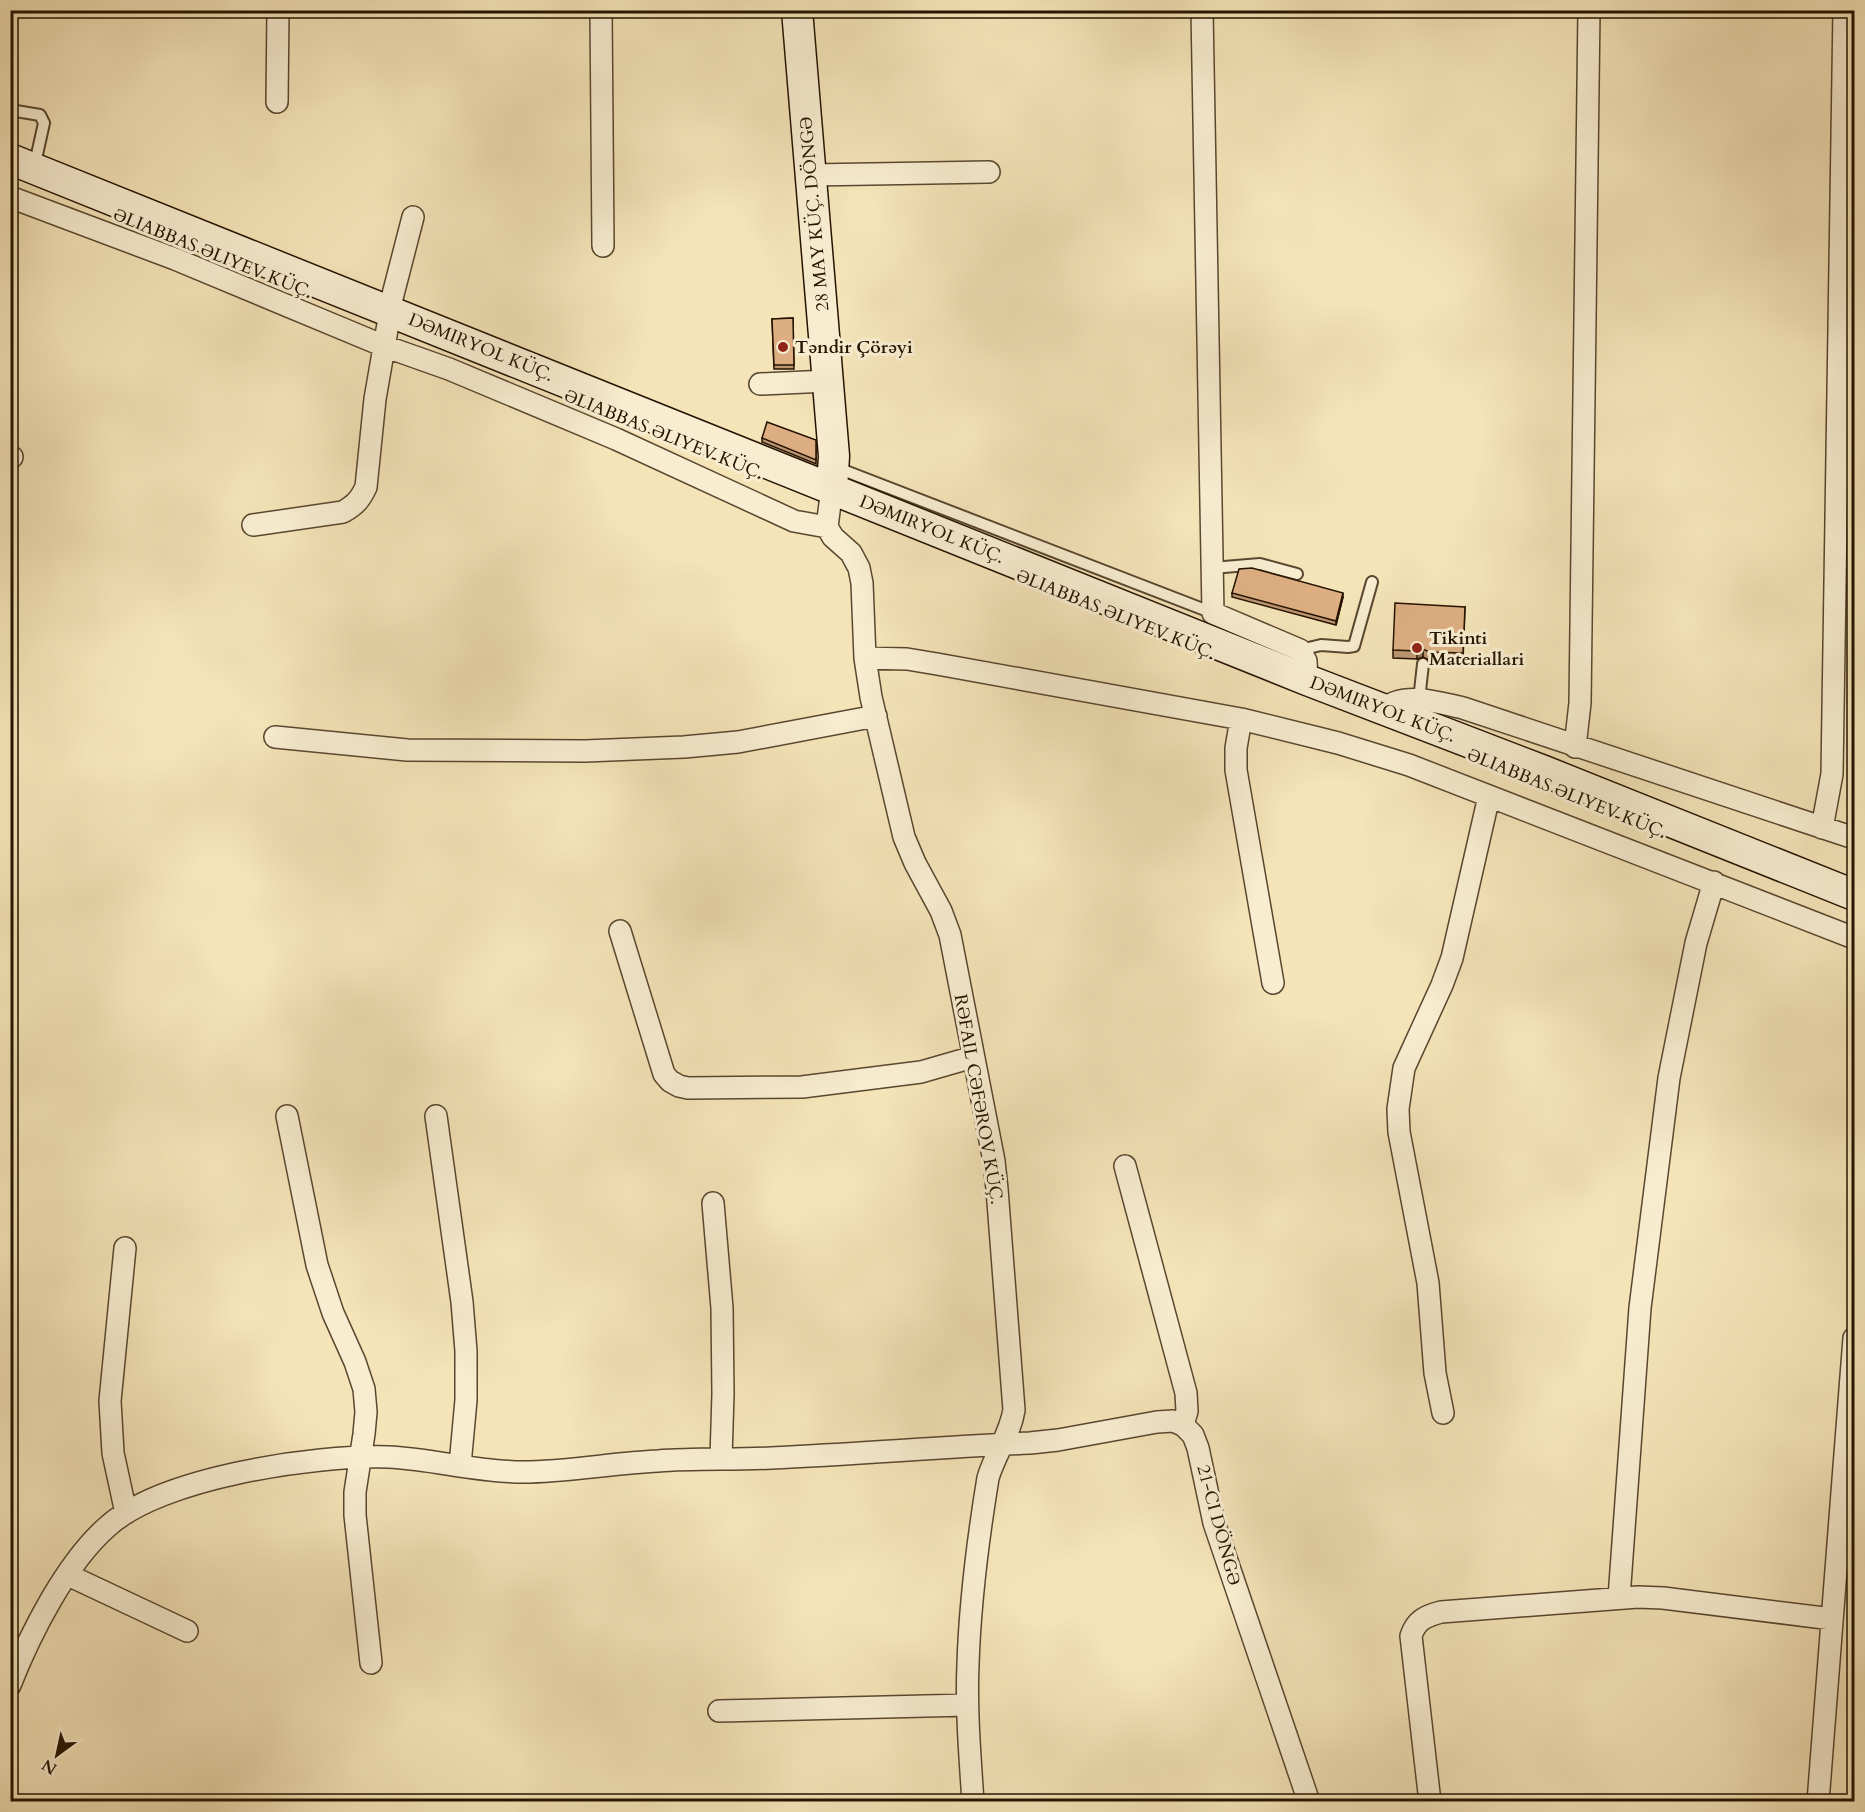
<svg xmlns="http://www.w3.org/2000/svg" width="1865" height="1812" viewBox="0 0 1865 1812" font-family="Cardo,serif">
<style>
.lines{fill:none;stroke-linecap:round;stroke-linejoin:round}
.lane-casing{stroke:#59472f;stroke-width:14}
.street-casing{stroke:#59472f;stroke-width:24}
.secondary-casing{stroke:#251301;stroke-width:33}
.lane{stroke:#f8edd1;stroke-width:10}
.street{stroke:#f8edd1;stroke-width:21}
.secondary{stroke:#f8edd1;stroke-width:30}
.wall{fill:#bd9670;stroke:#251301;stroke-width:1.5}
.shaded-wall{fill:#9a7a5b;stroke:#251301;stroke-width:1.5}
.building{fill:#dcae82;stroke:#251301;stroke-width:1.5}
.poi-dot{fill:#8f2418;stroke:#f8edd1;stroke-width:2}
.labels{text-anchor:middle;stroke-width:6;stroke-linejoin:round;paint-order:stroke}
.street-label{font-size:18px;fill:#251301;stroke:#f8edd1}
.poi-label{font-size:18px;font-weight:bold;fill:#251301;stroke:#f8edd1;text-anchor:start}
</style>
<rect width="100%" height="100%" fill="#f4e4b8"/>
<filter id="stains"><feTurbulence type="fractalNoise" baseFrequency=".00333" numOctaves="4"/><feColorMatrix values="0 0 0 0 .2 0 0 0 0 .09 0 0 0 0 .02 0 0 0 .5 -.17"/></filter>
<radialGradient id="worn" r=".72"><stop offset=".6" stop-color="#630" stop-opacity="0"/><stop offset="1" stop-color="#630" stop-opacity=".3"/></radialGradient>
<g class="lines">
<g class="lane-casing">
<path id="lane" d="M10,110L40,115L44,123L34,168
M835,467L1213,613
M1212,568L1260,564L1297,574
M1300,650L1321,645L1348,647L1354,646L1372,582
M1419,700L1423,664"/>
</g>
<g class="street-casing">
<path id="street" d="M601,10L603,246
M1202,10L1213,613L1300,650L1306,661L1307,680
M277,102L278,10
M811,175L989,172
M10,197L175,259L384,346L449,369L616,439L794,521L827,527
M389,310L413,217
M760,384L828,381
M10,457H12
M832,488L827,527L833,537L851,553L859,568L862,583L865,658L871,697L904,837L915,863L941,911L950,935L994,1161L997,1189L1014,1410C1010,1435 995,1454 988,1478C978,1539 970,1602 968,1664C966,1710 970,1756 973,1802
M253,525L343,512C355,505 360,500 366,487L375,399L388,324
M865,658L907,659L937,664L1241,719L1338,743L1409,765L1854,938
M1384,709C1404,691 1440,703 1463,708L1854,838
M1241,719L1236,748V770L1273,983
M275,737L407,750L585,751L684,747L738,742L876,716
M1575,747L1580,703L1589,10
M1822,828L1832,774L1844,10
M620,931L664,1074L670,1081L679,1086L688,1088L802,1087L921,1072L973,1057
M287,1116L317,1265L333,1313L355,1362L364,1389L366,1412L364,1434L355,1492V1515L371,1663
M436,1116L462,1302L466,1351V1400L460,1465
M1125,1166L1186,1393L1187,1411L1183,1425
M713,1203L722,1308L723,1394L721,1458
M125,1248L110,1401L113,1453L126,1513
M1443,1413L1435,1373L1428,1283L1399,1132L1398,1109L1404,1068L1442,985L1452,958L1489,796
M68,1575L187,1631
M1619,1598L1640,1308L1669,1078L1696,943L1714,882
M10,1685C30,1634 66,1563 107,1527C161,1477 315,1455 388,1457C433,1459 477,1472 523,1472C567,1472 613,1463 658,1461C695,1458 733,1460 771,1458C857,1454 944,1447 1030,1443L1058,1440L1157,1422L1173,1421L1183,1425L1193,1435L1198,1448L1214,1523L1309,1802
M719,1711L967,1705
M1430,1802L1411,1636C1416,1620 1426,1616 1441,1612L1638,1597L1663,1598L1832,1619
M1818,1802L1854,1338"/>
</g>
<g class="secondary-casing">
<path id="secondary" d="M797,10L834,456L832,488
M10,159L1307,680L1544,771L1854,895"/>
</g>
<use href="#lane" class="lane"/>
<use href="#street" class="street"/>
<use href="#secondary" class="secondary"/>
</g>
<path class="wall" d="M793,318L794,369H774L772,319Z
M762,438L816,440V464L762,442Z
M1232,593L1343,597L1336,625L1232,597Z
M1465,607L1463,661L1429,660L1423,657L1417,659L1393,658V650Z"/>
<path class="shaded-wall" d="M1343,593V597L1336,625V621Z
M1423,649V657L1417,659V651Z"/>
<path class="building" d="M793,318L794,365H774L772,319Z
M767,422L816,440V460L762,438Z
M1252,568L1343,593L1336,621L1232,593L1239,569Z
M1395,603L1465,607L1463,653L1429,652L1423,649L1417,651L1393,650Z"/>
<g class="poi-dot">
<circle cx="783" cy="347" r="6"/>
<circle cx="1417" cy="648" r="6"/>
</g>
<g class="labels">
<g class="street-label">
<text transform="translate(814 214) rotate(-95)" y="6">28 MAY KÜÇ. DÖNGƏ</text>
<text transform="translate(213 253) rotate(22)" y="6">ƏLIABBAS ƏLIYEV KÜÇ.</text>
<text transform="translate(481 347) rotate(22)" y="6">DƏMIRYOL KÜÇ.</text>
<text transform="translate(664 434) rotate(22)" y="6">ƏLIABBAS ƏLIYEV KÜÇ.</text>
<text transform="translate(932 529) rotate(22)" y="6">DƏMIRYOL KÜÇ.</text>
<text transform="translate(1116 614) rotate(22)" y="6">ƏLIABBAS ƏLIYEV KÜÇ.</text>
<text transform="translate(1383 709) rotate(21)" y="6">DƏMIRYOL KÜÇ.</text>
<text transform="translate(1567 793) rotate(22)" y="6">ƏLIABBAS ƏLIYEV KÜÇ.</text>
<text transform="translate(979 1099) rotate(80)" y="6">RƏFAIL CƏFƏROV KÜÇ.</text>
<text transform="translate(1219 1525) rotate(75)" y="6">21-CI DÖNGƏ</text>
</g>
<g class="poi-label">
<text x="795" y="353">Təndir Çörəyi</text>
<text x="1429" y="644">Tikinti<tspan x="1429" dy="21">Materiallari</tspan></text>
</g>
</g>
<rect width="1865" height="1812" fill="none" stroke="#f4e4b8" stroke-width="36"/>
<rect x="12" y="12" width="1841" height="1788" fill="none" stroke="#251301" stroke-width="3"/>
<rect x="18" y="18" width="1829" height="1776" fill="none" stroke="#251301" stroke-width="1.5"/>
<g transform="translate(57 1755) rotate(213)" stroke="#f8edd1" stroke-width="4.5" paint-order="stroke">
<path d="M0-4.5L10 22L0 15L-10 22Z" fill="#251301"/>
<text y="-9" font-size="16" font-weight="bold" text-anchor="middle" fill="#251301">N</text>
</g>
<rect width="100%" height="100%" filter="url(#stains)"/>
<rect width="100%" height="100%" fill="url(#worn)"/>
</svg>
